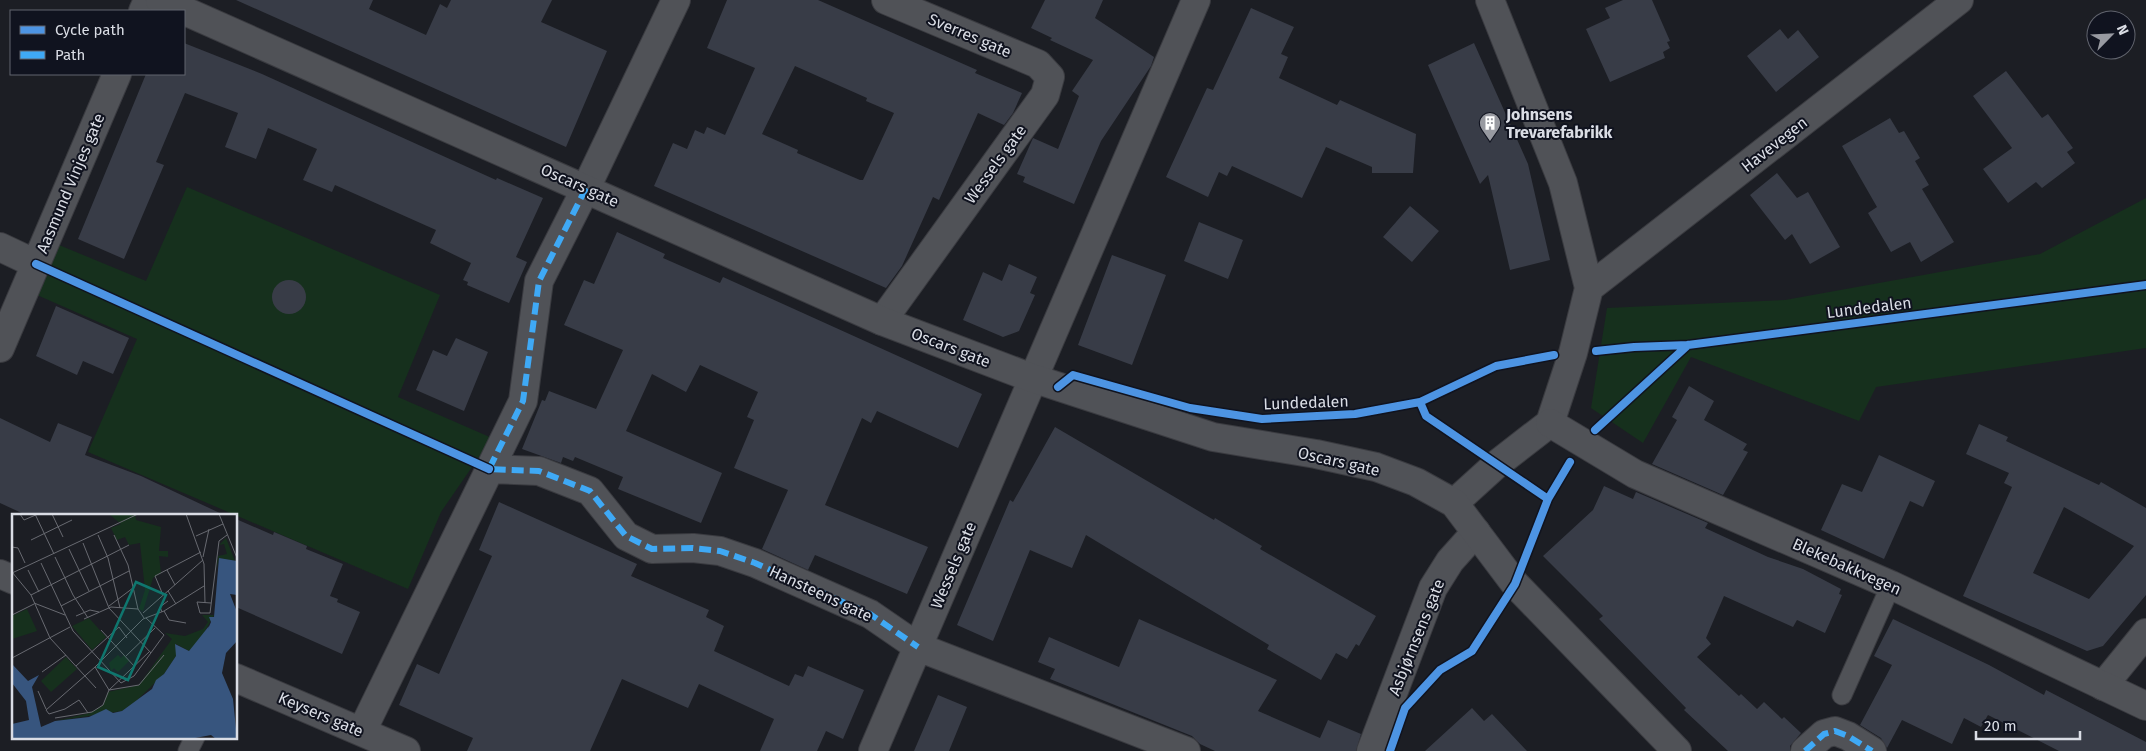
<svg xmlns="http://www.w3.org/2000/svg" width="2146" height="751" viewBox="0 0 2146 751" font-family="'Fira Sans',sans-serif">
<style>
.green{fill:#16301d}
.building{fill:#383c47;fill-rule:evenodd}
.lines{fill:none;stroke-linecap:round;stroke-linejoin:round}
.lane-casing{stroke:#3a3b40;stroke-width:21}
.street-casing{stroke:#3a3b40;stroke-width:30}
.secondary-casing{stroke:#3a3b40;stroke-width:30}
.lane{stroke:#505257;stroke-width:19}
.street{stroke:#505257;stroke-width:28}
.secondary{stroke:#505257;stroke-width:28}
.quiet{stroke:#3fa9f5;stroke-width:6;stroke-dasharray:12 6;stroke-linecap:butt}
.cycleway-casing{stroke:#10131f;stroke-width:11}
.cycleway{stroke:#4d94e3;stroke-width:8}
.labels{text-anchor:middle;stroke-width:4;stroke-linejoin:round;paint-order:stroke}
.street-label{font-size:16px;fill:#dadde5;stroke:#10131f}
.poi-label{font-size:16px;font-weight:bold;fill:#dadde5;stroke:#10131f;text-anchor:start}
.inset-road{fill:none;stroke:#686a71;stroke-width:1}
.view{fill:#0f766e;fill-opacity:0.15;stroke:#0f766e;stroke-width:2.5}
.inset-edge{fill:none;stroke:#dadde5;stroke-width:2.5}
</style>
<rect width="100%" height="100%" fill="#1c1e24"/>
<path class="green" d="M187,187L440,295L398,397L492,438L441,512L408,589L88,452L137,339L37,295L59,245L146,281Z
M2146,198V348L1876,387L1859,421L1691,357L1643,443L1591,408L1607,308L1785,300L2040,254Z"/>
<path class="building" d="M236,0H373L369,9L426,35L440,4L447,8L451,0H552L541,22L607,51L566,147Z
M727,0H818L977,70L975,73L1022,93L1013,113L1004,125L978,113L939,200L933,197L902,266L886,288L654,186L673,143L687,149L695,130L704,134L707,127L725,135L755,68L707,48ZM795,66L867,98L866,101L894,113L863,180H860L797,153L798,150L762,134Z
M1045,0H1103L1095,18L1154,57L1151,66L1101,141L1074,204L1023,182L1025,177L1017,174L1033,138L1058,149L1079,96L1072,91L1093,60L1050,40L1052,38L1031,28Z
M1623,0H1652L1670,41L1667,42L1670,48L1663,52L1665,58L1610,82L1586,29L1610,18L1605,8Z
M1251,8L1294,27L1281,54L1288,57L1279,78L1337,105L1340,100L1416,134L1413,173H1372V167L1326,147L1302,198L1232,166L1227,176L1219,172L1208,197L1166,177L1207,88L1213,90Z
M1780,29L1788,39L1798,30L1819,57L1776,92L1747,56Z
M184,43L262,74L496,180L497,178L543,198L516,257L527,262L509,303L467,285L468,282L463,280L471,263L430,243L436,230L335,185L332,192L303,180L317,149L268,128L256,159L225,147L238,113L185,93L156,162L164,165L124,259L78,239L146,74H184Z
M1474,43L1528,164L1550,260L1510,270L1488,175L1480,184L1428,65Z
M2006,71L2042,118L2048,114L2073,148L2067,152L2075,163L2042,188L2036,182L2008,203L1983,169L2012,148L1973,96Z
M1890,118L1899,133L1904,131L1920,158L1915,161L1929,185L1922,189L1954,242L1921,262L1910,242L1891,252L1868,213L1877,207L1842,146Z
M1777,173L1797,198L1808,192L1840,247L1810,264L1792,234L1785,240L1750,195Z
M1410,206L1439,231L1412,262L1383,237Z
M1199,222L1243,240L1228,279L1184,261Z
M617,232L665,254L663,258L720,283L723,277L982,394L958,448L877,411L871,423L862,418L825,505L928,547L907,594L815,555L808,570L762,549L788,490L734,468L754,420L747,417L758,392L700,365L686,392L652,374L626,431L722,473L701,523L618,489L623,477L575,457L573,461L563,457L561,463L522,449L542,400L545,401L549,391L596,409L623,350L564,325L584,280L594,284Z
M1112,255L1166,275L1132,365L1078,345Z
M1009,264L1037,277L1030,293L1035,295L1019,331L1003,337L963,320L983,272L1002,281Z
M272 297a17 17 0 1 1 34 0a17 17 0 1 1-34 0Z
M56,306L129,338L113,374L83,361L77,375L36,356Z
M456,338L488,352L464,411L416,390L433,350L447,356Z
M1689,386L1714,401L1704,420L1747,444L1743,450L1748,452L1723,495L1652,464L1677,420L1672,417Z
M0,418L50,442L58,423L92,437L85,455L141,476L224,515H26L0,503Z
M1979,424L2008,437L2006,441L2099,485L2101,482L2146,508V595L2103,646L2087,651L1963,596L2012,487L2004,483L2009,473L1966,454ZM2064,507L2134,546L2089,599L2033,573Z
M1055,427L1214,520L1215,518L1262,546L1260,549L1376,616L1359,646L1356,644L1347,659L1336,653L1321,680L1267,649L1269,645L1086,535L1072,568L1030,550L993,641L957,625L1010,500L1013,502Z
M1879,455L1935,481L1923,507L1910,501L1884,559L1821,530L1842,484L1862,492Z
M1604,486L1633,499L1636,492L1708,523L1705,528L1768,557L1803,569L1841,589L1839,594L1842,595L1825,633L1797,620L1793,627L1724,596L1706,638L1711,644L1697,657L1739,696L1741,694L1757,709L1764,702L1782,719L1784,717L1801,733L1790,746V751H1728L1684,710L1686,708L1599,619L1603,616L1543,556L1593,510Z
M499,502L637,564L631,576L709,610L706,617L724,626L714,651L789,686L795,674L803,677L808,666L864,690L843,739L826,731L817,751H760L774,719L699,684L688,708L622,679L590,751H467L473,738L399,705L417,664L439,674L492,556L479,550Z
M236,519L273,535L274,532L307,546L306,549L343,564L330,596L338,599L337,602L360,612L342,654L236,607Z
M1139,619L1277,680L1258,711L1320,738L1328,720L1361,734L1356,751H1215L1200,744L1192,736L1050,679L1055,669L1038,662L1049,637L1119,667Z
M1893,619L1989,665L2044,695L2046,690L2146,742V751H2059L1988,715L1981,727L1964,718L1952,744L1902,720L1887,748L1881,738L1860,725L1892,665L1874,656Z
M938,695L967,707L949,751H914Z
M1472,708L1484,721L1492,714L1527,751H1425Z"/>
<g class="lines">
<g class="lane-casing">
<path id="lane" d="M1842,695L1891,585
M188,751L195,737"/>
</g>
<g class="street-casing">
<path id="street" d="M143,11L148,0
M0,247L36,264
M1589,288L1959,0
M882,321L1045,95L1050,77L1038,64L886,0
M0,348L117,74
M489,469L539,471L590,491L626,536L652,549L693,548L720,551L755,563L870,614L918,647L1186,751
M1454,503L1497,464L1550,423L1573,353L1589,288L1563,183L1490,0
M0,574L14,580
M236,678L406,751
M2103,686L2146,633
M362,731L523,401L539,281L586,188L676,0
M873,751L1196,0
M1371,751L1433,588L1450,561L1476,532
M1805,751L1824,734L1835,731L1848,736L1872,751"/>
</g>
<g class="secondary-casing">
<path id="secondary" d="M160,0L882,321L1032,378L1213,437L1316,454L1376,467L1416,482L1454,503L1515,584L1677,751
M1550,423L1635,474L1891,585L2146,706"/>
</g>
<use href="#lane" class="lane"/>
<use href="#street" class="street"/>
<use href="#secondary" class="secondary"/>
<path class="quiet" d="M586,188L539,281L523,401L489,469L539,471L590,491L626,536L652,549L693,548L720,551L755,563L870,614L918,647
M1805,751L1824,734L1835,731L1848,736L1872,751"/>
<g class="cycleway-casing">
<path id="cycleway" d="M36,264L489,469
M1596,351L1634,347L1688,345L2146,285
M1058,387L1073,375L1190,408L1262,419L1355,414L1420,402L1496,366L1554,355
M1420,402L1426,416L1548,499
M1595,430L1688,345
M1390,751L1405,708L1440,670L1472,651L1515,584L1548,499L1570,462"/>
</g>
<use href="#cycleway" class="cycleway"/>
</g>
<defs>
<g id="building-pin" transform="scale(1.125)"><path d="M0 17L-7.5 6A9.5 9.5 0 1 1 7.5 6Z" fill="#989aa1" stroke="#10131f"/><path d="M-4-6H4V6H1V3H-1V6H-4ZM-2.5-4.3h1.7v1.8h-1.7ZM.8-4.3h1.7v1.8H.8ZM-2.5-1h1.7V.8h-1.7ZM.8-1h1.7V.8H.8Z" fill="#fff"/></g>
</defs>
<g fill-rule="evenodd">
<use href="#building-pin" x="1490" y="123"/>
</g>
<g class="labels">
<g class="street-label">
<text transform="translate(970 35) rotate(23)" y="6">Sverres gate</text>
<text transform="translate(1774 144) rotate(-38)" y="6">Havevegen</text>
<text transform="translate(995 164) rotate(-54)" y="6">Wessels gate</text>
<text transform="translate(70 183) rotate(-67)" y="6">Aasmund Vinjes gate</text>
<text transform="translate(580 185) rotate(24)" y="6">Oscars gate</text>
<text transform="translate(1869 307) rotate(-7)" y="6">Lundedalen</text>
<text transform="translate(951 347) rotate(21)" y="6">Oscars gate</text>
<text transform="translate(1306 402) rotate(-2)" y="6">Lundedalen</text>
<text transform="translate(1339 461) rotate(13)" y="6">Oscars gate</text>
<text transform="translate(953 565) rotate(-67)" y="6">Wessels gate</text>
<text transform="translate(1847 566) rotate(24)" y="6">Blekebakkvegen</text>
<text transform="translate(821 593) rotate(25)" y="6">Hansteens gate</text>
<text transform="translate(1416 637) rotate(-68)" y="6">Asbjørnsens gate</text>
<text transform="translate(321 714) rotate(23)" y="6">Keysers gate</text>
</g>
<g class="poi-label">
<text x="1506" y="120">Johnsens<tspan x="1506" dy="18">Trevarefabrikk</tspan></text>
</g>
</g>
<g transform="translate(12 514)">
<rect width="225" height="225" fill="#1c1e24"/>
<path d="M97,0H123L124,6L149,13L147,37H156V43L147,42L149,59L141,64L131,97L127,95L133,76L128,29L117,31L113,23L105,26L99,14L109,10ZM214,24L223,47L207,44L204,57L206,42L215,40L212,30L207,31ZM15,95L25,117L0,125V102ZM190,101H202L187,128L177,137L164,130V142L152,160L123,188L110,197L43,207L78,199L91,191L96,178L127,171L160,125L153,119L173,122L191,115L196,108ZM77,104L94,123L80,136L60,112ZM106,141L109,144L112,141L117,147L106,158L102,154L99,157L97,149ZM54,143L65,155L39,178L29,167Z" fill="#16301d"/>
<path d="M207,44L225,47V81L218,80L225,98V127L214,139L210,159L221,185L225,225H204L199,221L178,225H0V210L17,206L14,187L0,169V150L16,167L27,161L20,173L29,213L43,207L77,203L94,195L101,199L110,197L140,175L144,166L152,160L164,142L163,130L177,137L197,112L196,115L199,108L197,103H202Z" fill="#37557e"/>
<path class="inset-road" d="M8,0L12,6L26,0M23,0L42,40M40,0L51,23M174,0L192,50L193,89M207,0L225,44M86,21L96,44L108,94M102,21L116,51L126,95M184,22L211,10M19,26L60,6M71,29L97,94L139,139M0,33L6,34L13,49M57,35L77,77M43,43L61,81L76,104M191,43L197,15M29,49L61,117L109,169L122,162L152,121L134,104M16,56L27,78M155,56L163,71M0,58L19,81L38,124L84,174M0,59L126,0M156,77L164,90M19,81L117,31M151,81L143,62L189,38M22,89L53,101M199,89L185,88L188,99H198L207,27L215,21M49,92L117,57M97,92L121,74M152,97L157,106L174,109M150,98L148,93L156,87M131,99L191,46M0,101L22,90M64,102L78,96L87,98M72,105L99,93L126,95L132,104M89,116L122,152M114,142L143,114M0,144L58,113M64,152L107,113L115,124M83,153L97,176L137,138M30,158L54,141M26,177L34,195M76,199L67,186L53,195L37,200L34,196L83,153L131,105L152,97L192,72M43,204L80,198L91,191L97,176L127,171L152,141"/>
<path class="view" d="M124,68L154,81L116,166L86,153Z"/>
<rect width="225" height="225" class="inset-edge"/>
</g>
<rect x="10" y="10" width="175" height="65" fill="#10131f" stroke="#61646e"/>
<rect x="20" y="26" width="25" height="8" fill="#4d94e3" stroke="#61646e"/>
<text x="55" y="35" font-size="15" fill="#dadde5">Cycle path</text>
<rect x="20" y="51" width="25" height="8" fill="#3fa9f5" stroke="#61646e"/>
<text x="55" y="60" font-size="15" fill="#dadde5">Path</text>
<g transform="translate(2111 35) rotate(66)"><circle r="24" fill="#10131f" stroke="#61646e"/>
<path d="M0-4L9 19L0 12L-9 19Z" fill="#989aa1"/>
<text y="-8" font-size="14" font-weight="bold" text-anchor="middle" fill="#dadde5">N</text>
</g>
<path d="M1976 731v8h104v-8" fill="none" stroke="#dadde5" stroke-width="2.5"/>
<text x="1984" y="731" font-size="15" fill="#dadde5" stroke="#10131f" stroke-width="4" paint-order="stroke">20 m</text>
</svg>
